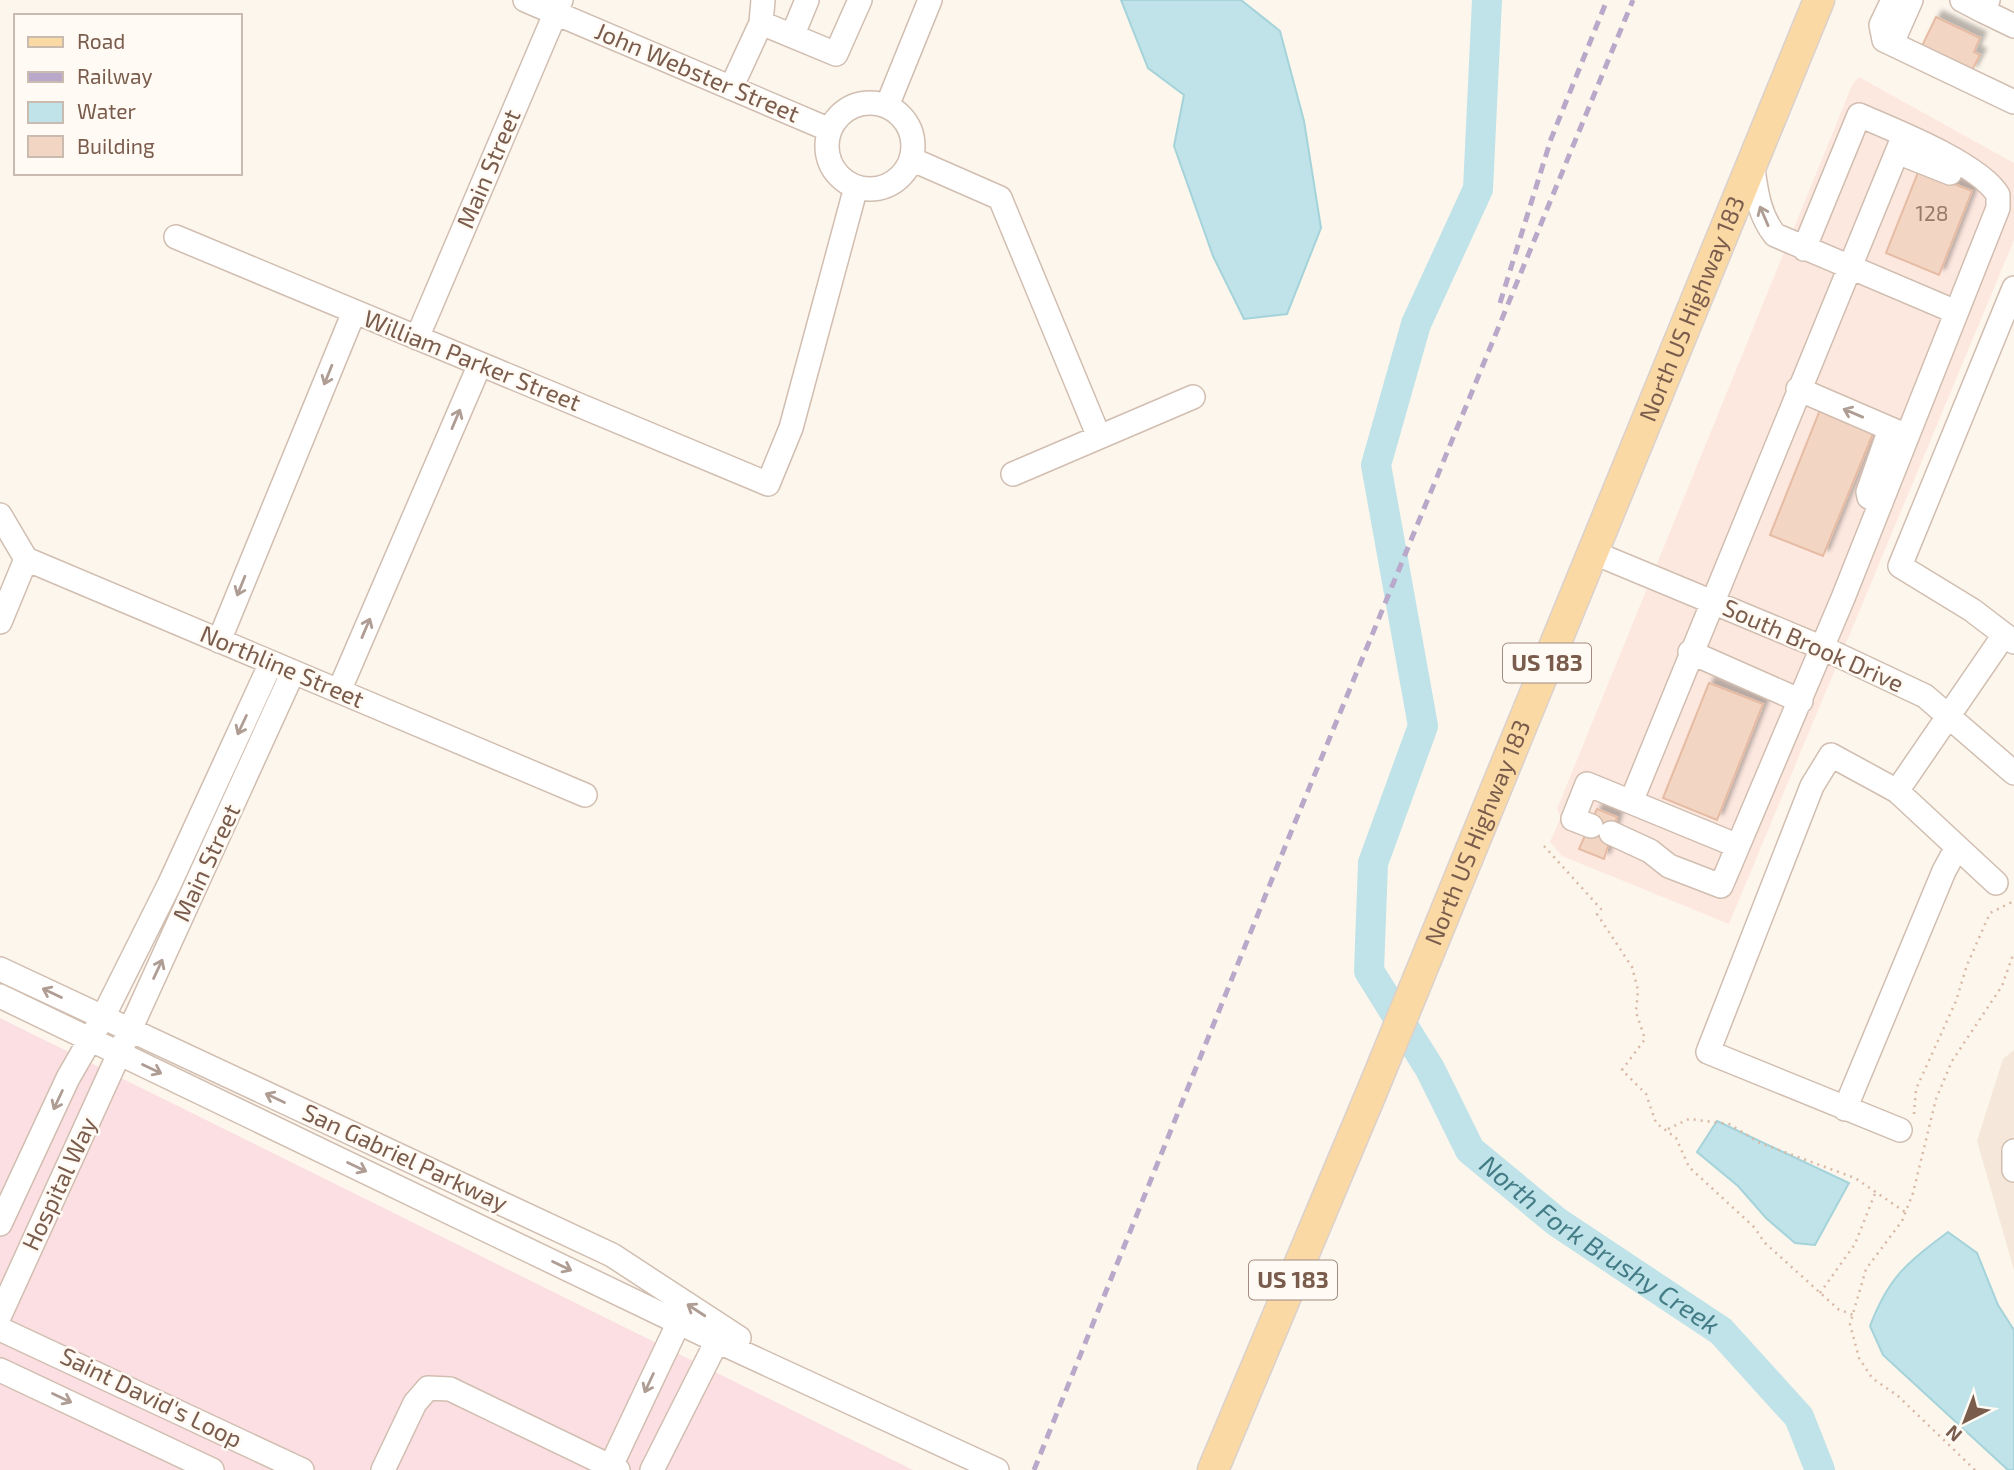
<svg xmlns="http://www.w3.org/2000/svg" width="2014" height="1470" viewBox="0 0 2014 1470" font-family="'Exo 2',sans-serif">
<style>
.residential{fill:#f5e8da}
.commercial{fill:#fde8e0}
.medical{fill:#fbdfe3}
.water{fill:#bfe3e8;stroke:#a5d3da;stroke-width:2}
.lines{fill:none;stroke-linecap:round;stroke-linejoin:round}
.river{stroke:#bfe3e8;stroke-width:30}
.building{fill:#f3d5c3;stroke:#e6bba3;stroke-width:2;filter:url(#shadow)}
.minor-casing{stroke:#d1beb0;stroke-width:26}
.major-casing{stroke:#dad1cd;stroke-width:33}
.path{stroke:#d9b8a5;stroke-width:2.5;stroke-dasharray:2 5;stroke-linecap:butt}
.minor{stroke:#fff;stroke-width:23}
.major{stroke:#fbd9a5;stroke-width:30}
.rail{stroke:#b9a8c9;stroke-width:5;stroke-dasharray:10 7;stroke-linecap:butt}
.oneway{stroke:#af9d94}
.labels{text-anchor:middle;stroke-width:5;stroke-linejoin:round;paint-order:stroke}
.number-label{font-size:21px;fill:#987a6a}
.shield{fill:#fffaf3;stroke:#a28b7f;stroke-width:2}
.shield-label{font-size:23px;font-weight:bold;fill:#7a5c4d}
.street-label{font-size:24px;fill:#7a5c4d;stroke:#fffaf3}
.water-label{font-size:26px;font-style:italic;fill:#437c86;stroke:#fffaf3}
</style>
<defs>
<filter id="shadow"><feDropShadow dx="6" dy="-6" stdDeviation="2" flood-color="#0004"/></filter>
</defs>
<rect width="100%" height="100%" fill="#fdf6ec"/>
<path class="residential" d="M2014,1050V1270L1977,1141L2003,1059Z"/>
<path class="commercial" d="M1859,77L2014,163V240L1729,924L1562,856L1550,842L1561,817L1557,809L1853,83Z"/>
<path class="medical" d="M0,1018L913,1470H0Z"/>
<path class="water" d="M1121,0H1241L1280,31L1304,121L1321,228L1287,314L1244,319L1213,256L1174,146L1184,95L1148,68Z
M1717,1121L1849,1183L1815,1245L1795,1243L1766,1218L1738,1186L1697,1152Z
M1948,1232L1977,1253L1998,1305L2014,1330V1470H2008L1883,1355L1870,1326C1889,1276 1907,1263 1948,1232Z"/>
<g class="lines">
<path class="river" id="s1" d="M1487,0L1478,189L1416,324L1376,465L1423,726L1373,863L1369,971L1430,1069L1470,1150L1557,1222L1721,1331L1799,1417L1820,1470"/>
</g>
<path class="building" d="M1936,17L1980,38L1974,52L1980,55L1971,72L1921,48Z
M1919,170L1972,191L1939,275L1886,253Z
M1820,410L1874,431L1823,556L1770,535Z
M1709,683L1763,704L1717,820L1663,798Z
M1597,809L1617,817L1604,859L1579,849Z"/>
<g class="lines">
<g class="minor-casing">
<path id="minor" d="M525,0L830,130
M1962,0L1983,11
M1988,0L1983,11L2014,26
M761,23L836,54L860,0
M793,34L807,0
M1884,40L2014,102
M1884,40L1896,34L1911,0
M1884,40L1881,25L1893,0
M731,88L761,23L763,0
M827 146a43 43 0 1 1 86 0a43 43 0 1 1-86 0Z
M887,106L930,0
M1897,152L1950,173
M911,159L1000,198L1099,437
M1752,163C1756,189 1758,214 1775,235L1956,312
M176,237L768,484L791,428L856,187
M1804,249L1859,115C1894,130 1980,164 1998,195V208L1843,598L1738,846L1631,802L1904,135
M2014,288L1900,566L1972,610L2014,642
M417,338L561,0
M1798,389L1907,436
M1013,474L1193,397
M1881,503L1869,497L1868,492L1890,429
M0,515L26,559L585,795
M1592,552L1823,648L1925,696L2014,773
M0,622L26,559
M219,641L354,312
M1690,652L1801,701
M339,691L480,364
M1897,791L2004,635
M1591,826L1573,819L1587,784L1631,802
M1611,833L1650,851L1669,866L1721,886L1738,846
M0,969L612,1255L739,1338
M0,996L717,1341L997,1470
M1845,1109L1944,871L1957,847
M1900,1130L1708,1052L1812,786L1831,755L1897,791L1996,883
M2014,1151V1170
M0,1224L68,1078L103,1017L169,885L271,663
M0,1315L293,672
M0,1329L302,1470
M0,1370L212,1470
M383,1470L415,1403L428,1388L450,1389L618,1470
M609,1470L679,1322
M652,1470L717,1341"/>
</g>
<g class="major-casing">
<g id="major">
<path id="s2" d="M1213,1470L1373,1089L1819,0"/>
</g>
</g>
<path class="path" d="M1544,846L1601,909L1597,914L1632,967L1638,990L1636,1012L1645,1039L1622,1070L1646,1094L1656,1123L1676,1138L1689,1167L1755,1228L1764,1242L1838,1309L1853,1315
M1914,1114L1916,1089L1956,1001L1967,965L1990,913L2014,901
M1668,1129L1689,1119L1729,1124L1760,1143L1855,1178L1905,1212
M1820,1293L1855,1244L1876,1191
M1975,1470L1898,1396L1872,1378L1859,1358L1850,1324L1866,1269L1902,1221L1913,1193L1936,1099L1952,1061L2002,986L2014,952"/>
<use href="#minor" class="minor"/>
<use href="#major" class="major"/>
<path class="rail" d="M1500,303L1551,139L1607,0
M1034,1470L1289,837L1633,0"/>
</g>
<defs><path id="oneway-shaft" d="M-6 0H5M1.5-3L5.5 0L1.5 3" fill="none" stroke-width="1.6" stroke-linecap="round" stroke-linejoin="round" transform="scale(1.75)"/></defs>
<g class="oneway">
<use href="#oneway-shaft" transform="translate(1764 216) rotate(-113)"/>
<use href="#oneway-shaft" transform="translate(328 375) rotate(112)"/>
<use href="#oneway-shaft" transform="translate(1853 413) rotate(-157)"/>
<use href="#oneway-shaft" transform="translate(456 419) rotate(-67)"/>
<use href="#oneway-shaft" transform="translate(241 586) rotate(112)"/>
<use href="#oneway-shaft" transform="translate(366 628) rotate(-67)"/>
<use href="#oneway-shaft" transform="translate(242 725) rotate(115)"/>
<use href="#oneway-shaft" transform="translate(158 969) rotate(-65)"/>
<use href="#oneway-shaft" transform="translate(52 993) rotate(-155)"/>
<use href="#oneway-shaft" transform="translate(152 1069) rotate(25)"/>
<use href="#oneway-shaft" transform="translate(275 1098) rotate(-155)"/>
<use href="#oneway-shaft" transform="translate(58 1100) rotate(115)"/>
<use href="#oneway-shaft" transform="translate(357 1167) rotate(26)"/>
<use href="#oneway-shaft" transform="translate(562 1266) rotate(26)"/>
<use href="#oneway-shaft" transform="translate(696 1310) rotate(-147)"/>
<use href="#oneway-shaft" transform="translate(649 1383) rotate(115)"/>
<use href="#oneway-shaft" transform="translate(62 1398) rotate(25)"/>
</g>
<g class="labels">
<g class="number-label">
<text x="1932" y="221">128</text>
</g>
<g class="shield">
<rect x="1503" y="643.5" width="88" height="39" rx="5"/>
<rect x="1249" y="1260.5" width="88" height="39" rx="5"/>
</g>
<g class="shield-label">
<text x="1547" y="671">US 183</text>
<text x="1293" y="1288">US 183</text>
</g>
<g class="street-label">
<text transform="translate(697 73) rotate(23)" y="8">John Webster Street</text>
<text transform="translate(489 169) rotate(-67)" y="8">Main Street</text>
<text dy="8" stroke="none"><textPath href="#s2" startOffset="1256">North US Highway 183</textPath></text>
<text transform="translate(472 361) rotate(22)" y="8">William Parker Street</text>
<text transform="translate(1813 646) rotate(24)" y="8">South Brook Drive</text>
<text transform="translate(282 667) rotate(23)" y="8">Northline Street</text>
<text dy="8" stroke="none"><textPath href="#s2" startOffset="690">North US Highway 183</textPath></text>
<text transform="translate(207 863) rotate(-65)" y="8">Main Street</text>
<text transform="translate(405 1158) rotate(25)" y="8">San Gabriel Parkway</text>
<text transform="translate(60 1184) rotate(-65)" y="8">Hospital Way</text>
<text transform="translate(151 1398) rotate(26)" y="8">Saint David's Loop</text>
</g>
<g class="water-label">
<text dy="9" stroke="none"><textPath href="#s1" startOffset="1370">North Fork Brushy Creek</textPath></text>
</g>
</g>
<rect x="14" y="14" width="228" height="161" fill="#fffaf3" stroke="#cabbb1" stroke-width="2"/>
<rect x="28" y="37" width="35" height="10" fill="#fbd9a5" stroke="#cabbb1" stroke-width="2"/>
<text x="77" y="49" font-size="21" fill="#7a5c4d">Road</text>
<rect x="28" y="72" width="35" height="10" fill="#b9a8c9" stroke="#cabbb1" stroke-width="2"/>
<text x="77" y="84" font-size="21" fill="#7a5c4d">Railway</text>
<rect x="28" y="102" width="35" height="21" fill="#bfe3e8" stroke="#cabbb1" stroke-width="2"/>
<text x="77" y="119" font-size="21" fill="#7a5c4d">Water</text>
<rect x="28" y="136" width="35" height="21" fill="#f3d5c3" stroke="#cabbb1" stroke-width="2"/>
<text x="77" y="154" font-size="21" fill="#7a5c4d">Building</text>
<g transform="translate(1965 1421) rotate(222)" stroke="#fffaf3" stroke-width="5" paint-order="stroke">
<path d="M0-5L12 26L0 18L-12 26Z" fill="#7a5c4d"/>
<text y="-10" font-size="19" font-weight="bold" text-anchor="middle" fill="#7a5c4d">N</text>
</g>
</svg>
